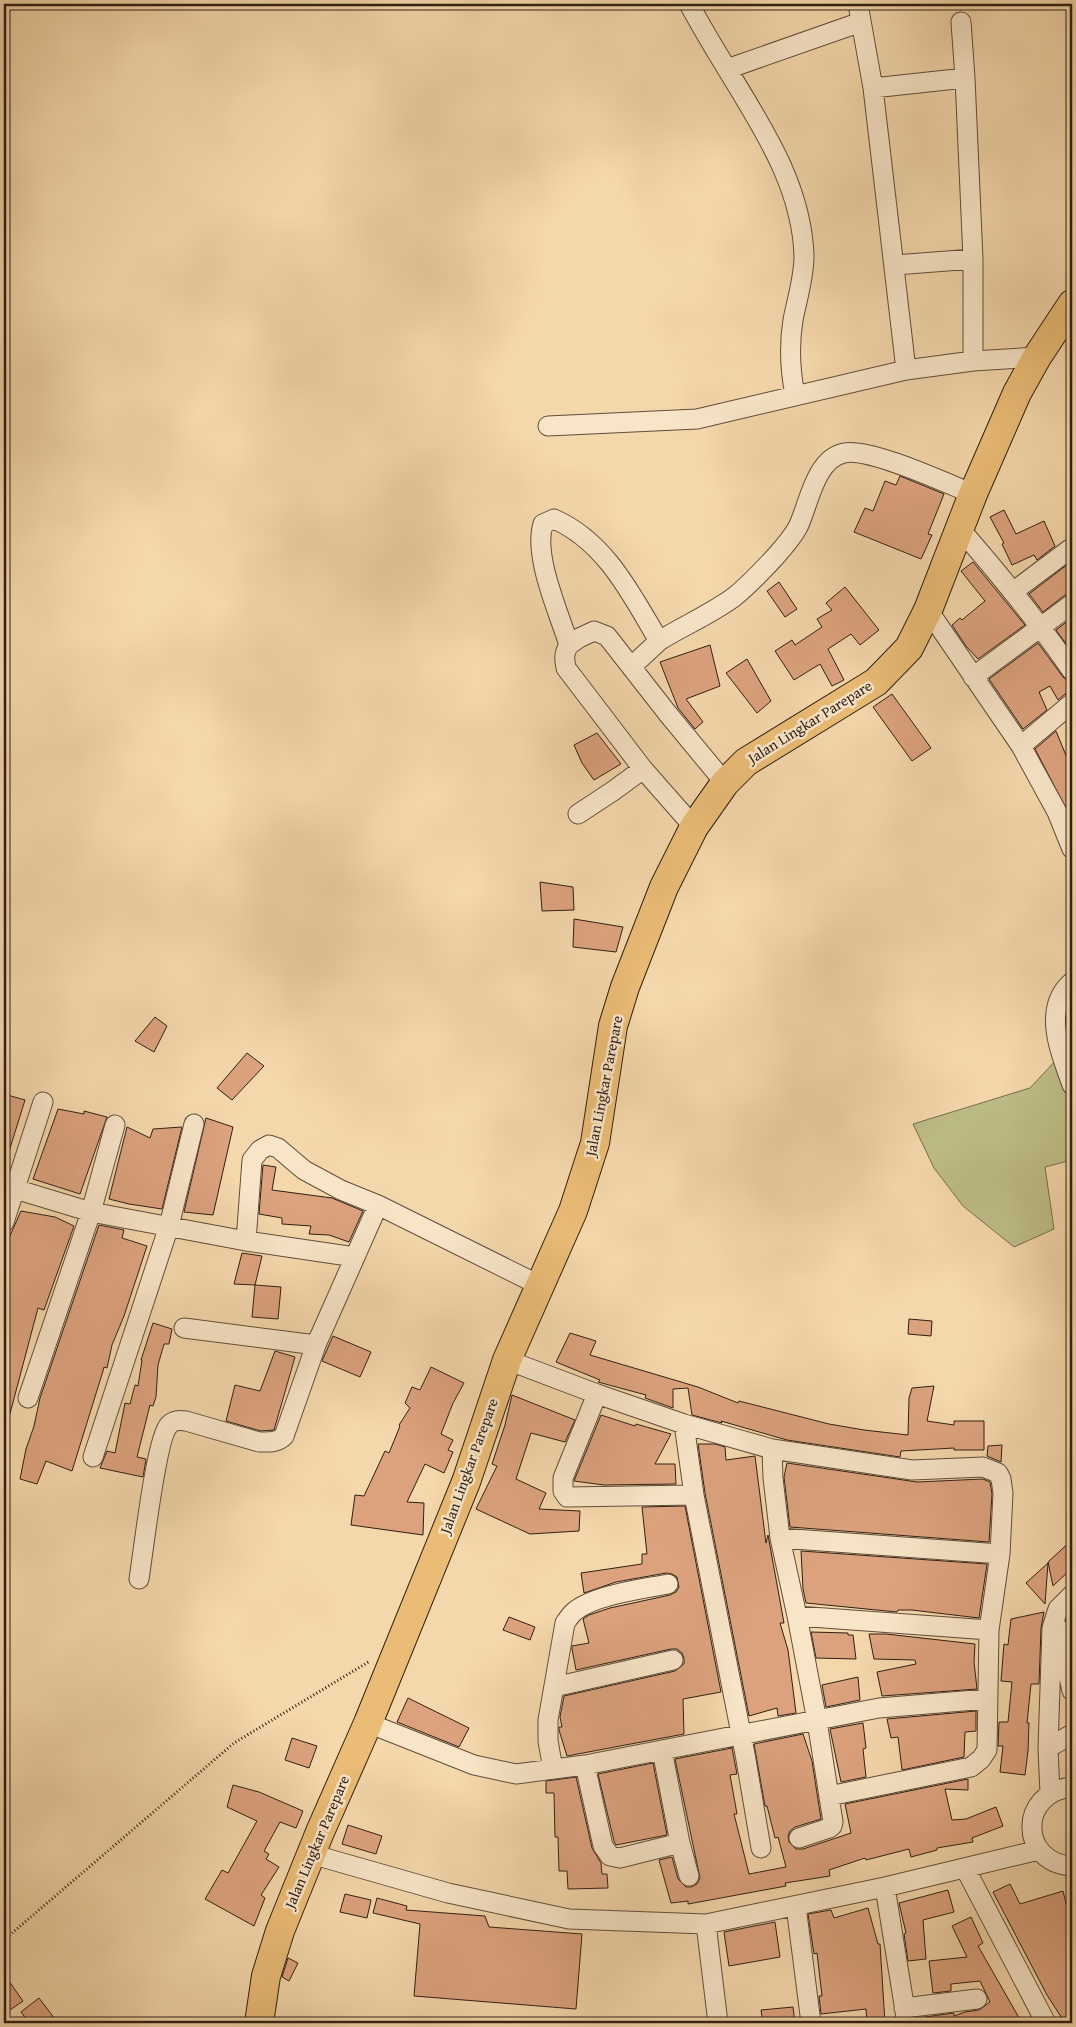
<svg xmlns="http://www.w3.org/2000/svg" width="1076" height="2027" viewBox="0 0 1076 2027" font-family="'Gentium Book Plus',serif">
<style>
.green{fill:#bebd87;stroke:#776e4e}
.building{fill:#dca27e;stroke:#301f14}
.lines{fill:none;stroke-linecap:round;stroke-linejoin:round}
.minor-casing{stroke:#614d3a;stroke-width:21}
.trunk-casing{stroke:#301f14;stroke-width:30}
.path{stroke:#301f14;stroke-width:3;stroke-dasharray:1 2.5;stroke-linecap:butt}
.minor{stroke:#f8e5c8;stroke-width:19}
.trunk{stroke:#eabc76;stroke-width:28}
.labels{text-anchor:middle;stroke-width:5;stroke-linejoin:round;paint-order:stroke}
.street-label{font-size:15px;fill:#301f14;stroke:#f8e5c8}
</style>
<rect width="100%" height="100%" fill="#f4d7ab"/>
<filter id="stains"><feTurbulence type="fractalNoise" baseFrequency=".004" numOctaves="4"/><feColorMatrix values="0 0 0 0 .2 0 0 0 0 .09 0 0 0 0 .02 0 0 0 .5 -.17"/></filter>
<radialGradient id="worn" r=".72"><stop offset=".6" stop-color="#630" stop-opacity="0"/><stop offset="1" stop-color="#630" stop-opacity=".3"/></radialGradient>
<path class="green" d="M1072,1043V1160L1045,1167L1054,1229L1014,1247L963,1206L934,1168L913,1124L1030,1088Z"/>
<path class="building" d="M900,476L944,494L928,534L932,535L921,559L854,532L865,508L873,511L885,481L896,485Z
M1004,510L1016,534L1044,521L1055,546L1037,560L1034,555L1012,565L1002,544L1004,543L990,517Z
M1072,561V593L1065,595L1043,612L1029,594Z
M973,562L1025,625L978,659L966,646L952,625L960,618L962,620L985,601L961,571Z
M779,582L797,609L785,617L767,591Z
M845,587L879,630L860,645L851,634L828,649L844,680L832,686L820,664L794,680L775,651L792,640L795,645L822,627L817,619L832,610L826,603Z
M1072,618V652L1056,630Z
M1038,643L1063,677L1068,681L1072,688V692L1065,694L1058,700L1050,686L1039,692L1047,710L1023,729L989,679Z
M710,645L720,686L686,699L703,722L695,729L678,708L660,662Z
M747,659L771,701L757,713L726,673Z
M892,694L931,748L912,761L873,707Z
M1056,731L1072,770V820L1035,749Z
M597,733L621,764L594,780L582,763L574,745Z
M540,882L573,887L574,910L542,911Z
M574,919L623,927L616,952L573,947Z
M155,1017L167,1026L154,1052L135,1041Z
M247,1053L264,1066L232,1100L217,1088Z
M4,1094L25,1100L7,1158L4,1157Z
M58,1109L84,1114V1111L107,1117L80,1194L33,1179Z
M206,1118L233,1127L213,1215L184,1212Z
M127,1127L150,1138L153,1129L182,1127L162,1209L129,1204L109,1199Z
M263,1165L276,1167L272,1190L332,1198L363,1211L349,1242L329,1235L309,1234L311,1226L282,1224V1218L259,1214Z
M21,1211L55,1217L74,1226L44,1310L38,1308L8,1421L4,1420V1249Z
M99,1225L124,1230L122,1238L147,1246L124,1316L112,1345L107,1368L104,1367L103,1371L72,1471L46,1461L37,1484L20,1479L26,1449L34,1426L40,1398Z
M242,1253L262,1256L255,1285L234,1284Z
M255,1285L281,1287L278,1319L252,1317Z
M909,1319L932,1321L931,1336L908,1334Z
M153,1323L172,1329L169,1344H164L158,1365L156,1397L153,1406L150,1405L137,1457L146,1459L143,1477L100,1468L107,1451L115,1453L125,1403L130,1404L135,1385L138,1386L142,1360H141Z
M570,1333L596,1341L590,1355L698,1387L738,1403L739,1401L829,1424L864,1430L908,1435L909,1398L912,1388L934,1386L927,1421L954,1425V1421H984V1450H954V1448L901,1451L900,1457L787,1440L721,1421L722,1423L692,1415L688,1388L673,1389V1408L645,1398L646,1395L598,1382L600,1380L556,1362Z
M333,1336L371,1352L360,1377L322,1361Z
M275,1351L295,1357L274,1430L261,1431L226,1421L235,1385L260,1391Z
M431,1367L464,1383L453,1403L441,1434L453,1440L448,1450L453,1452L444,1473L425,1464L407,1502L424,1503L423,1535L351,1525L355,1495L364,1496L385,1451L389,1453L400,1426L399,1425L410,1408L405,1403L412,1387L420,1390Z
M512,1395L575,1420L565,1442L531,1433L516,1479L546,1493L539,1509L580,1511L579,1531L530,1534L476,1509L497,1466L492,1464L505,1425Z
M601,1415L635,1426L636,1424L671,1434L655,1464H675L676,1484L604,1485L574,1481Z
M698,1444H715L725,1447L726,1460L755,1456L766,1543L768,1535L784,1623H780L788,1650L796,1713L778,1716L777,1708L749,1716L705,1493Z
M1002,1445L1001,1462L987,1456L988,1446Z
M787,1463L917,1482L983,1479L990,1482L992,1494L989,1542L790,1527L784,1477Z
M685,1506L721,1692L683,1699L684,1734L567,1756L559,1730V1727H562L560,1717L564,1696L675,1671L684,1664V1658L682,1653L677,1649H671L576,1670L572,1649V1646L589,1643L583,1619L589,1615L610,1608L670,1595L676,1592L679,1587L677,1577L672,1574L666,1573L616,1582L584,1593L581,1573L642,1564V1554H647L642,1507Z
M1072,1540V1568L1053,1586L1048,1562Z
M801,1551L987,1564L979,1618L912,1610H898L897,1612L806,1603L803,1589Z
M1048,1563L1045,1604L1026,1583Z
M1044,1612L1041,1628L1039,1684H1031L1027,1723H1029L1028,1751L1025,1775L1000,1772L1003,1746H998L999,1722H1008L1012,1682L1001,1681L1004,1644L1008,1645L1011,1619Z
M509,1617L535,1627L530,1640L503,1630Z
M811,1632L848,1633V1635H853L856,1659L816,1658Z
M869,1634H886L975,1644L974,1662L977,1689L882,1696L877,1672L916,1664L915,1660L874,1659Z
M858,1677L860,1700L826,1707L822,1685Z
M408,1698L469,1728L459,1747L397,1722Z
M976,1711V1731L965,1732L964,1757L902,1770L898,1737L891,1738L887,1719Z
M863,1723L866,1748L863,1749L866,1777L841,1782L830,1729Z
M803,1734L812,1761L821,1819L795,1827L790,1831L788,1836L789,1842L796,1849H803L851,1833L845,1804L968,1779V1790L945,1789L952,1820L966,1819L996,1807L1003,1826L972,1838L973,1842L937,1848V1850L911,1857L909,1849L866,1860L865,1858L829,1870L830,1876L785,1883L786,1886L688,1904V1901L671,1903L659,1860L672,1857L678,1879L686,1887H691L697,1884L700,1878L675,1759L732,1748L737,1774L730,1775L737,1814H734L749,1874L786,1867L778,1837L775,1838L767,1806H765L754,1744Z
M292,1738L317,1746L309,1768L285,1760Z
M653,1763L667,1835L616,1845L614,1841L598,1774Z
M576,1777L592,1848L601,1863L602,1874H607L608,1888L568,1889L567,1871H559L558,1837H555L554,1793H546V1781Z
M233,1785L259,1792L303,1811L296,1828L280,1822L264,1851L269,1854L266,1859L279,1867L261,1895L265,1898L254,1926L205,1899L222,1870L228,1873L257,1821L227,1807Z
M348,1825L382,1836L376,1854L342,1844Z
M1010,1884L1020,1904L1063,1891L1072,1928V2023H1065L1047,1995L993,1892Z
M948,1890L954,1912L923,1920L926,1959L908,1961L904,1934L906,1933L899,1903Z
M345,1894L371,1900L367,1918L340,1912Z
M377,1898L407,1906L406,1910L485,1916L489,1927L582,1934L576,2009L414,1996L420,1924L373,1913Z
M868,1908L878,1944H880L885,2023H867L866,2009L821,2014L819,1996H822L817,1953L814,1954L808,1914L831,1910L834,1918Z
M971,1917L983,1943L978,1946L1022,2023H918V2018L954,2013V2016L965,2012L979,2010L990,2002L980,1981L951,1984V1991L933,1993L929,1961L967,1957L952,1926Z
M775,1922L780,1957L729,1966L724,1932Z
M288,1958L298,1963L289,1981L282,1977Z
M4,1974L23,2001L4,2014Z
M39,1998L58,2023H29L21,2012Z
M793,2007L795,2023H763L761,2010Z"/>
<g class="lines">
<g class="minor-casing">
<path id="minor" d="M689,4C701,26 714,48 727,69C762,127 802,186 804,256C804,278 797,299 793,320C789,345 790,370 795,395
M858,4L873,88L906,370
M961,22L965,78
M727,69L861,22
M873,88L965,78L973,259V361
M895,265L973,259
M548,426L697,419L906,370L973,361L1037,357
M960,529C1000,575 1038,621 1072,671
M1014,591L1070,549
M928,610L1021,746L1057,812L1072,849
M569,645L579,638L594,631L607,636L668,714L725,783
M631,667L659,641
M973,677L1072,604
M1021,746L1072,703
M578,814L613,791L643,769
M694,827L643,769L566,668C564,658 564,653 569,645C559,613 533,556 543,524L554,519C606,542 631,594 659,641C683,626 711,614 734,597C749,585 762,571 775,557C783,548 792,538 798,527C809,504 815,459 844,453C868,447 946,483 973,494
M1072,982C1041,1009 1061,1053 1072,1085
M15,1189L91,1212L246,1241L355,1257
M4,1222L43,1102
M246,1241L252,1160L260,1150L269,1145L278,1148L304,1170L341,1190L378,1205L541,1286
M184,1328L316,1345
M507,1360L597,1394L684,1424L772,1449L912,1470L983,1467L998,1473L1001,1479L1003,1493L1000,1554L989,1630L987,1750L981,1759L971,1767L829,1796
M597,1394L563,1478V1491L567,1497L694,1495
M28,1398L91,1212L115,1125
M684,1424L694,1495L745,1754L761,1848
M772,1449L773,1478L780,1538L797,1616L817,1721L833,1822L832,1826L829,1828L799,1838
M93,1457L169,1226L194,1124
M780,1538L1000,1554
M139,1579C143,1555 156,1438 169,1425C174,1420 179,1420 186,1421L259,1442C269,1442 277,1443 284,1436L316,1345L378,1205
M797,1616L989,1630
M1058,1628L1072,1691
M554,1687L673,1660
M368,1723L474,1765L516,1774L585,1765L879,1708L987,1699
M1048,1748L1072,1734
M662,1750L680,1843L689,1876
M585,1765L603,1846L610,1856L620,1858L680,1843
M553,1769L548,1741V1720L565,1623C568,1619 571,1614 575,1611C595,1595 642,1589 668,1584
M1072,1787C1018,1792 1019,1863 1072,1866
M1050,1793L1048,1748L1052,1628L1058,1609L1072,1595
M311,1854L448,1893L569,1919L706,1924L885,1887L1039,1850
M965,1868L1046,2023
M885,1887L907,2023
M796,1906L811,2023
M706,1924L718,2023
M904,2008L977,1999"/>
</g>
<g class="trunk-casing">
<path id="trunk" d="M259,2023L266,1976L280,1931L320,1832L368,1723L466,1482L507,1360L573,1211L595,1143L613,1026L625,987L664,887L694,827L725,783L746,762L876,682L909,648L928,610L973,494L1017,393L1037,357L1072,304"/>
</g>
<path class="path" d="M4,1940L234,1743L370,1661"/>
<use href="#minor" class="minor"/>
<use href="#trunk" class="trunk"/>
</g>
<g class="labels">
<g class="street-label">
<text transform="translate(810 722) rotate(-32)" y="5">Jalan Lingkar Parepare</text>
<text transform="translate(604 1086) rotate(-79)" y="5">Jalan Lingkar Parepare</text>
<text transform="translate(469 1466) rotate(-70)" y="5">Jalan Lingkar Parepare</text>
<text transform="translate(317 1842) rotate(-67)" y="5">Jalan Lingkar Parepare</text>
</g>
</g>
<rect width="1076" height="2027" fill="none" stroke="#f4d7ab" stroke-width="20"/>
<rect x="5" y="5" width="1066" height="2017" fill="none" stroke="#301f14" stroke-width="2.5"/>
<rect x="10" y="10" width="1056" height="2007" fill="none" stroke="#301f14"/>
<rect width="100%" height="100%" filter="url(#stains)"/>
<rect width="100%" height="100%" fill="url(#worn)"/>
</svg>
